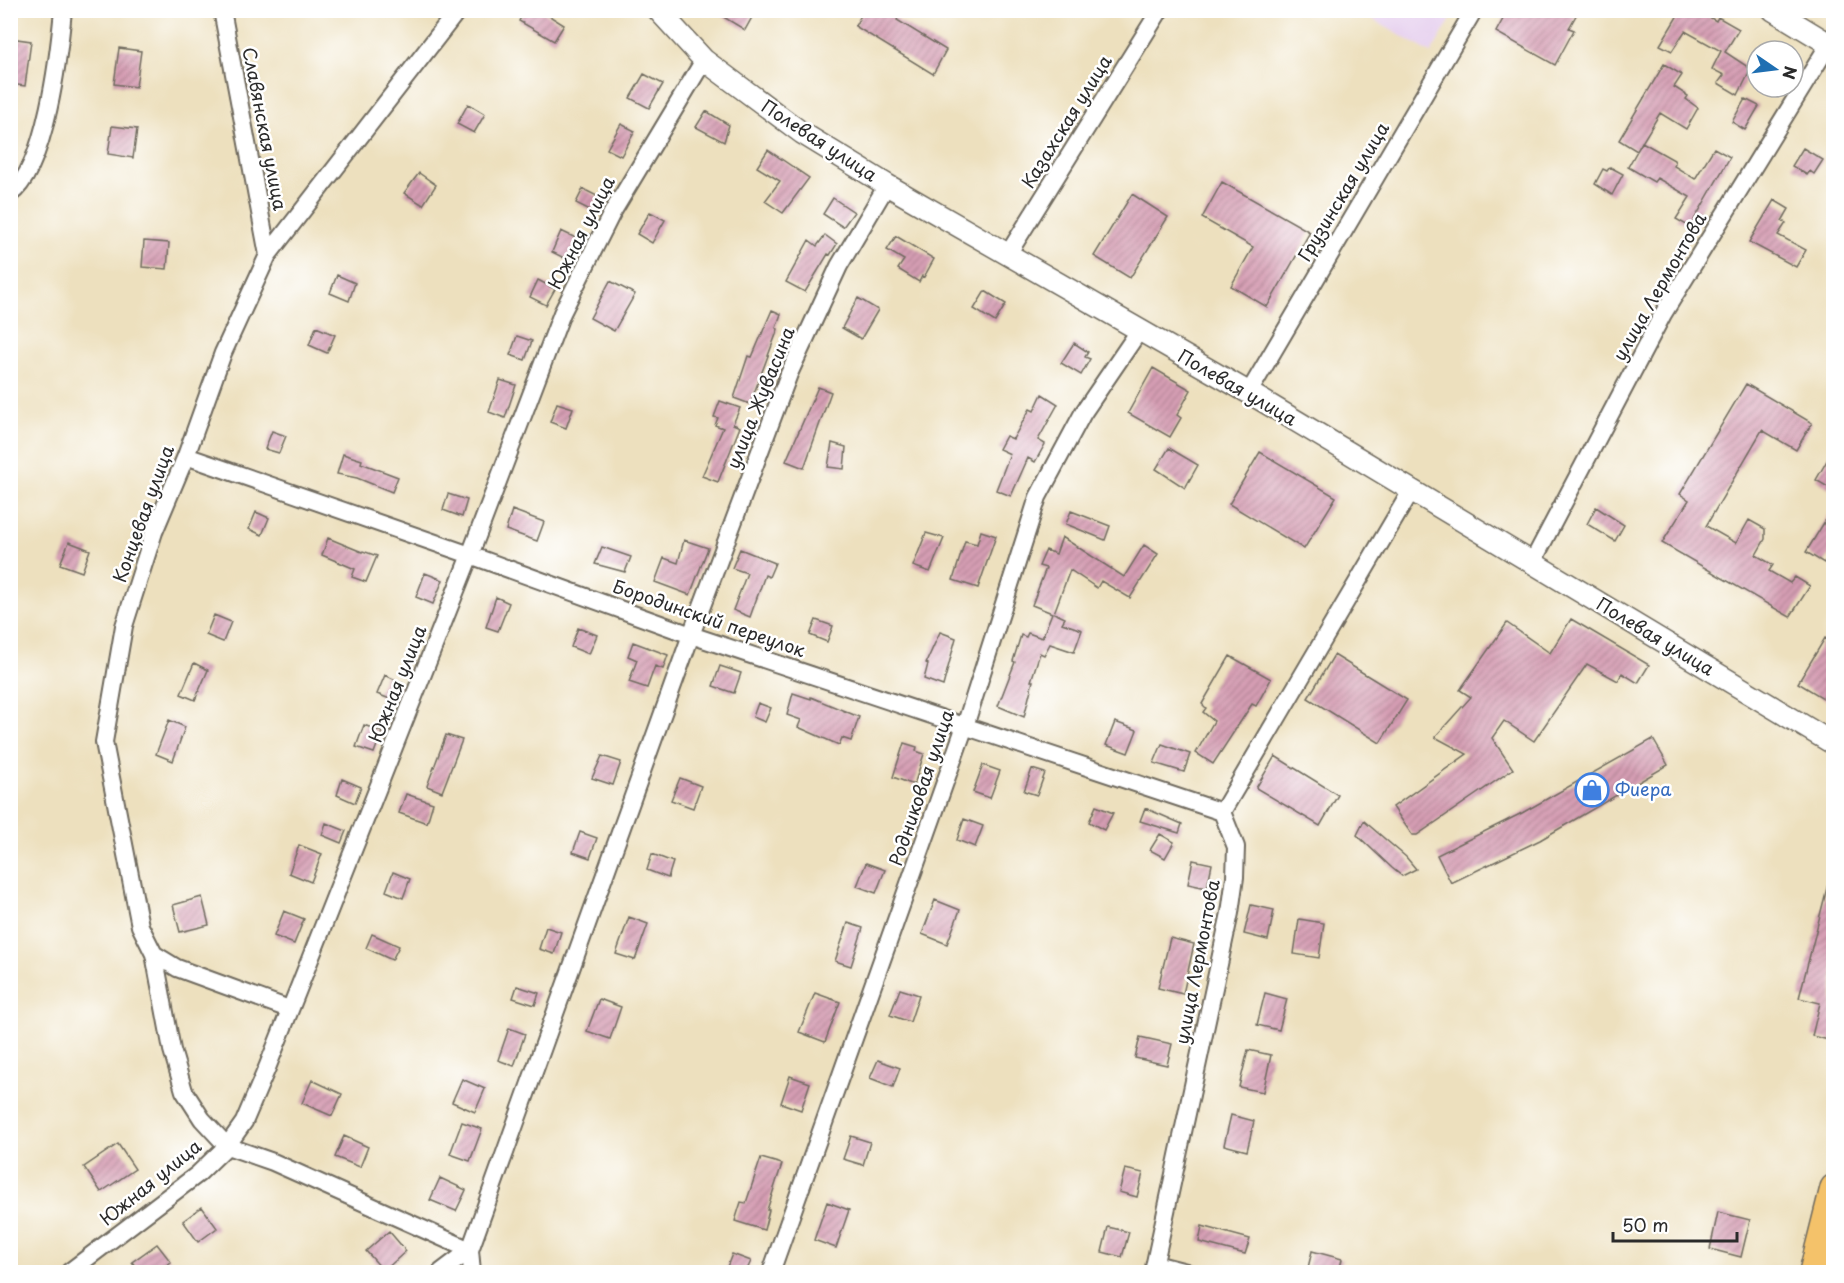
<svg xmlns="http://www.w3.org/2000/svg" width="1844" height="1283" viewBox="0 0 1844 1283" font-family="'Playpen Sans',sans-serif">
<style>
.built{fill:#e7d2ef}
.building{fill:url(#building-hatch)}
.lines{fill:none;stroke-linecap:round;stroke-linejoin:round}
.minor-casing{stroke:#6f6a5e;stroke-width:20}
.tertiary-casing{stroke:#6f6a5e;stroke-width:24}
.primary-casing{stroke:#6f6a5e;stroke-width:30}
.minor{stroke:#fff;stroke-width:16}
.tertiary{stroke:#fff;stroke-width:21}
.primary{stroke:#f4c26a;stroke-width:27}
.tram{stroke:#2b2b2b;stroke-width:1.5}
.labels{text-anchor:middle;stroke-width:5;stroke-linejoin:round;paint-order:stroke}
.street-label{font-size:18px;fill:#2b2b2b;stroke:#fff}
.shop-label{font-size:18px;fill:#366cbe;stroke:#fff;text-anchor:start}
</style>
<defs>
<pattern id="building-hatch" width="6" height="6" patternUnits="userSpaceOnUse" patternTransform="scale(1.5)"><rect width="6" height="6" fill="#d69eb4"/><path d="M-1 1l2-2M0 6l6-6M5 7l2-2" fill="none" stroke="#ae8193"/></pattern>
</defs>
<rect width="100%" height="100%" fill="#fff"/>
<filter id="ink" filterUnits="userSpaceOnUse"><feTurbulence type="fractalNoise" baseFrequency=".0167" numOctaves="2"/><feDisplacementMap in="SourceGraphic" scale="12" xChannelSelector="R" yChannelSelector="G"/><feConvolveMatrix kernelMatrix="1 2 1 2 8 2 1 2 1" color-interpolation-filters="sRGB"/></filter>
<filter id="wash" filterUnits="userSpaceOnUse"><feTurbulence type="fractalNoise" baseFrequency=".008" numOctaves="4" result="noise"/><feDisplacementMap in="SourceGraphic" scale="24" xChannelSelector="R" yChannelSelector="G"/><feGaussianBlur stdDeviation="1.35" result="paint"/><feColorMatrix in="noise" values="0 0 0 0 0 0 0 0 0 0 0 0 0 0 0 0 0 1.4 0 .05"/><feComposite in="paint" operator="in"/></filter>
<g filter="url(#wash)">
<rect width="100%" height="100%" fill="#ede0be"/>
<path class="built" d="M1358,11H1456L1431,53Z"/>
<g id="blocks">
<path class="building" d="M525,10H540L564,25L554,41L519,21Z
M712,10H756L745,30Z
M864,10H902L897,20L946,50L933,74L855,26Z
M1508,10H1579L1569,28L1574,30L1555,65L1496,32Z
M1681,10H1697L1716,21L1718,17L1739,29L1725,52L1751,69L1738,95L1718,83L1724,75L1712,69L1721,51L1685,31L1672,51L1660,45Z
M10,38L31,41L25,86L10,84Z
M119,48L141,51L136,87L114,84Z
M1664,64L1682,75L1674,87L1688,96L1686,99L1698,108L1686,129L1660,113L1637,151L1619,140Z
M644,74L663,84L649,108L630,98Z
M1745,99L1759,106L1745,130L1732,122Z
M468,104L485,114L474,133L457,124Z
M706,111L729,125L724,142L696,127Z
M621,124L635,131L621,156L607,149Z
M112,126L137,129L133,158L108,154Z
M1642,142L1674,160L1675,163L1674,166L1695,179L1714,148L1730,157L1690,227L1676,219L1690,197L1657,178L1654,182L1628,167Z
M1803,148L1823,160L1814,174L1810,171L1807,175L1792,166Z
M768,150L809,178L783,213L765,201L780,181L757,167Z
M1610,167L1623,174L1612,195L1595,184L1603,169L1607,171Z
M419,173L436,185L423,205L404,193Z
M1222,182L1310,232L1267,307L1231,286L1253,247L1202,218Z
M583,189L599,197L592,211L576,203Z
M1132,194L1168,217L1130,278L1094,256Z
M833,198L854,212L843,227L823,214Z
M1774,200L1789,209L1782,221L1786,223L1778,235L1806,250L1796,267L1749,242Z
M650,212L665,220L652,243L637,234Z
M561,231L578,239L568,260L552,252Z
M825,235L837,244L830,255L828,254L805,292L786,282L809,240L817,246Z
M896,236L934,259L924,277L922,276L919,282L898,269L904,260L887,250Z
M144,241L169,243L167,269L142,267Z
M337,275L355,283L349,301L330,293Z
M538,280L555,289L546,305L530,297Z
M610,281L635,294L614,331L590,318Z
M985,291L1006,304L995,322L974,309Z
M858,298L878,310L861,339L842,328Z
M772,310L781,314L776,328L778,329L750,404L734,398L748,356L752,357Z
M316,327L335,335L327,353L309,345Z
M517,336L532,341L525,360L510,355Z
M1074,343L1088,352L1085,357L1090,359L1081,375L1061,363Z
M1153,368L1191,390L1177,415L1181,418L1170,437L1128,413Z
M500,380L516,385L505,418L489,412Z
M1746,384L1812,423L1796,450L1762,430L1706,526L1736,543L1749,520L1765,529V539L1756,555L1773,565L1769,571L1790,583L1795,577L1810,586L1790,617L1662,543L1689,500L1680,494Z
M818,387L831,392L804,468L786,461Z
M1042,394L1058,404L1038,440L1045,444L1035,462L1028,458L1011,496L996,490L1010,454L999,449L1006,436L1013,439L1030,409L1034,411Z
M720,401L740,408L733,424L740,427L718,482L702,476L723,428L715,425L718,418L714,417Z
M557,403L573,408L566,428L550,422Z
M272,431L286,436L279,453L265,449Z
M832,443L846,447L844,469L828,467Z
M1169,448L1198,465L1185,488L1156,469Z
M1833,450V490L1816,480Z
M1260,452L1336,497L1304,549L1229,504Z
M343,454L362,460L361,463L398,477L392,492L357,478L337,474Z
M448,494L467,500L462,517L443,510Z
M1596,507L1624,525L1615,541L1587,524Z
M1833,508V549L1824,563L1806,552Z
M512,510L544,522L537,541L506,530Z
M1071,511L1110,526L1105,540L1066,524Z
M256,512L269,518L262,535L249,529Z
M981,531L996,536L978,588L953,580L965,541L977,544Z
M926,533L944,538L930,572L913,566Z
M1062,537L1124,577L1144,545L1158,554L1130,598L1101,581L1097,588L1070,570L1054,613L1065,618L1062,623L1082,630L1074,652L1050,644L1044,655L1040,653L1031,681H1033L1024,717L998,706L1015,662L1013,661L1021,635L1026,637L1028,633L1042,638L1052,613L1032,605L1046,568L1039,566L1046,550L1056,554Z
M328,538L362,552L363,551L377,556L366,582L352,577L355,569L322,555Z
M684,540L708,548L690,595L655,582L664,558L678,563Z
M69,542L90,550L82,572L60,564Z
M602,547L631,557L625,572L595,564Z
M740,549L775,563L769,577L765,575L750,617L733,610L747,573L732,568Z
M425,573L443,580L433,604L416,597Z
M496,597L509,603L498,631L486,627Z
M214,615L231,622L223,642L206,635Z
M1571,619L1649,665L1638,683L1622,673L1618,681L1587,664L1534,741L1504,721L1492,738L1513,769L1417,835H1412L1393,807L1467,754L1435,737L1471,697L1460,690L1507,623L1550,653Z
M816,620L833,626L827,642L810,635Z
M578,628L597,635L589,654L571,647Z
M940,632L956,638L943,686L924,679L928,664L926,663Z
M1825,638L1833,643V704L1798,683Z
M633,642L668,655L663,669L655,666L647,688L629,682L637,660L628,656Z
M1334,655L1407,700L1380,743L1308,698Z
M1230,656L1271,679L1256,706L1252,704L1213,764L1196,753L1214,721L1203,712L1206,708L1202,704Z
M194,663L208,670L195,700L181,694Z
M720,666L741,673L734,693L713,686Z
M385,675L402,683L395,701L377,694Z
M793,693L811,699V697L859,717L851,741L842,738L839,745L798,727L801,720L787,715Z
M758,703L771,708L765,722L753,717Z
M169,720L185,727L173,761L156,754Z
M1115,722L1137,730L1128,753L1106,745Z
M364,725L382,732L374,753L356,747Z
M446,735L462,740L442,792L427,786Z
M1653,739L1668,765L1540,840L1451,883L1437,855L1522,813Z
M904,743L917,747L916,751L924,754L914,785L893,777Z
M1162,744L1190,754L1184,772L1154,763Z
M602,756L621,762L613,785L592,778Z
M1275,756L1338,795L1320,826L1256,788Z
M983,765L1000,771L990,798L973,792Z
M1032,769L1045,773L1037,795L1024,791Z
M680,778L701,786L693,808L671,800Z
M342,779L361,787L355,803L337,795Z
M406,794L433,803L427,823L399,813Z
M1096,806L1113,813L1104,830L1089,822Z
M1145,808L1182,824L1179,833L1140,821Z
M964,819L983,826L975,847L957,840Z
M1364,821L1406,857L1416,869L1402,876L1392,868L1357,835Z
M326,823L346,831L341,843L322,835Z
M580,832L597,838L590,858L573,852Z
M1160,834L1174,842L1165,858L1150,850Z
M299,845L322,854L311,882L289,873Z
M652,854L673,862L668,878L647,870Z
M1193,860L1212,864L1207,888L1188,884Z
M866,863L885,870L876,893L857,886Z
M393,872L410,879L403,898L386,891Z
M1829,880H1833V1041L1812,1036L1820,1003L1799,998Z
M202,897L209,925L180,932L173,905Z
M935,900L960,910L947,944L922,934Z
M1251,905L1274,910L1268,940L1244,934Z
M284,911L304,919L294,944L274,936Z
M629,917L648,924L635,960L616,954Z
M1299,919L1324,923L1319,958L1294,954Z
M848,923L863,928L851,966L835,961Z
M546,927L561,932L554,954L539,949Z
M372,934L399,946L392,960L366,948Z
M1170,938L1194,944L1183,994L1158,988Z
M517,986L539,993L535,1005L513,998Z
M900,989L919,995L910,1022L890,1015Z
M815,993L840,1002L825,1042L799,1032Z
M1265,993L1287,999L1279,1030L1257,1025Z
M599,999L621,1007L610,1039L587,1031Z
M509,1028L525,1034L514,1066L498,1060Z
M1140,1037L1172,1044L1167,1065L1135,1058Z
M1248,1050L1271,1055L1263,1092L1239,1087Z
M878,1060L900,1068L893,1087L870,1078Z
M790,1076L810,1083L801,1110L781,1103Z
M462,1079L485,1089L475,1112L452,1102Z
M312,1080L342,1094L332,1116L302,1103Z
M1231,1115L1254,1121L1247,1151L1224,1145Z
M462,1122L482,1129L470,1161L450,1154Z
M344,1136L368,1147L360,1167L335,1157Z
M851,1136L870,1142L863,1165L843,1159Z
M118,1144L135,1169L101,1192L84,1167Z
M761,1158L782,1164L767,1210H769L764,1230L735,1221L741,1202L746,1203Z
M1125,1169L1143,1173L1137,1197L1119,1192Z
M440,1178L466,1190L456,1211L430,1200Z
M827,1202L849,1210L836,1248L814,1240Z
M202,1207L217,1228L198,1242L183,1221Z
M1718,1212L1750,1220L1741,1257L1710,1249Z
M1202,1226L1250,1239L1245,1254L1199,1242Z
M1108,1227L1129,1232L1122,1257L1102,1252Z
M389,1231L406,1251L384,1271L366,1251Z
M157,1244L171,1262L156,1272H140L132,1262Z
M1312,1251L1342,1259L1339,1272H1307Z
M732,1254L751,1261L746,1272H725Z"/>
</g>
</g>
<g filter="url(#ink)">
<use href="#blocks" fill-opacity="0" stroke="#6f6a5e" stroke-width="1.5"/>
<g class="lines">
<g class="minor-casing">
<path id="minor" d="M222,10L268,255
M10,194C46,169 59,53 63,10
M1008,254L1160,10
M1248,394L1474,10
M186,456L470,555L691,635L1222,812
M1532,563L1663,314L1834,36
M154,954L172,1050L184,1091L202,1119L227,1146L273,1162L470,1250
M289,1009L177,968L154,954L140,926L104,742L124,626L154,532L186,456L223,353L268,255L458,10
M1155,1264L1186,1272
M69,1272L198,1174L227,1146L244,1122L267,1068L470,555L562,313L612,213L704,60
M441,1272L470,1250
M472,1272L470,1250L691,635L789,374L839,266L887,185
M771,1272L965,726L1038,497L1083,413L1139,331
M1153,1272L1230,913L1235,877L1236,847L1222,812L1411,491"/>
</g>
<g class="tertiary-casing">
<path id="tertiary" d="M658,10L704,60L802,133L887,185L1258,398L1834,744
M1773,10L1834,47"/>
</g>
<g class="primary-casing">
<path id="primary" d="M1813,1272L1834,1188"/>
</g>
<use href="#minor" class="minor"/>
<use href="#tertiary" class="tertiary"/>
<use href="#primary" class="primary"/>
<path class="tram" d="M1829,1272L1834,1254"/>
</g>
</g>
<defs>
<g id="shop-ring" transform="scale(1.725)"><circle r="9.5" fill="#fff" stroke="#3f7fe0" stroke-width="1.5"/><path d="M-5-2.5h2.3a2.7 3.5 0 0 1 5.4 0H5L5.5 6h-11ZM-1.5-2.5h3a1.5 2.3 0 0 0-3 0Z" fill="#3f7fe0"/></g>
</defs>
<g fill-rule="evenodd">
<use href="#shop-ring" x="1592" y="790"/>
</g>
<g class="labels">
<g class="street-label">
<text transform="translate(1067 122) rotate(-58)" y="6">Казахская улица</text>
<text transform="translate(264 129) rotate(79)" y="6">Славянская улица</text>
<text transform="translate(819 141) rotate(33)" y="6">Полевая улица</text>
<text transform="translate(1344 192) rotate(-59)" y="6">Грузинская улица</text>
<text transform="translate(582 233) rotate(-63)" y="6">Южная улица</text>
<text transform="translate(1660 287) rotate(-60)" y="6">улица Лермонтова</text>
<text transform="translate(1237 388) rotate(30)" y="6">Полевая улица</text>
<text transform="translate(761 398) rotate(-68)" y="6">улица Жувасина</text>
<text transform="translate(144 514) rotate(-70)" y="6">Концевая улица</text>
<text transform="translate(709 619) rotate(19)" y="6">Бородинский переулок</text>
<text transform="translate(1655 637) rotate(31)" y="6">Полевая улица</text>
<text transform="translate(398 684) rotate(-68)" y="6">Южная улица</text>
<text transform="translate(922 788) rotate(-71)" y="6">Родниковая улица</text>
<text transform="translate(1198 962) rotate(-79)" y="6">улица Лермонтова</text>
<text transform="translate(151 1183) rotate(-39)" y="6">Южная улица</text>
</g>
<g class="shop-label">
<text x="1615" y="796">Фиера</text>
</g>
</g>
<rect width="1844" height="1283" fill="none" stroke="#fff" stroke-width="36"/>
<g transform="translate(1775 69) rotate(104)"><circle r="28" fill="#ffffff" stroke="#aaaaaa" stroke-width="1.5"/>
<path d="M0-4.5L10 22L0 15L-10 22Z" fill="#1f6fb2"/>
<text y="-9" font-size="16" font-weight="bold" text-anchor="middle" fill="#2b2b2b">N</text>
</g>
<path d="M1613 1232v9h124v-9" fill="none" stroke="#2b2b2b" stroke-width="3"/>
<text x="1622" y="1232" font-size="18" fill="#2b2b2b" stroke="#ffffff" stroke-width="4.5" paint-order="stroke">50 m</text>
</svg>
